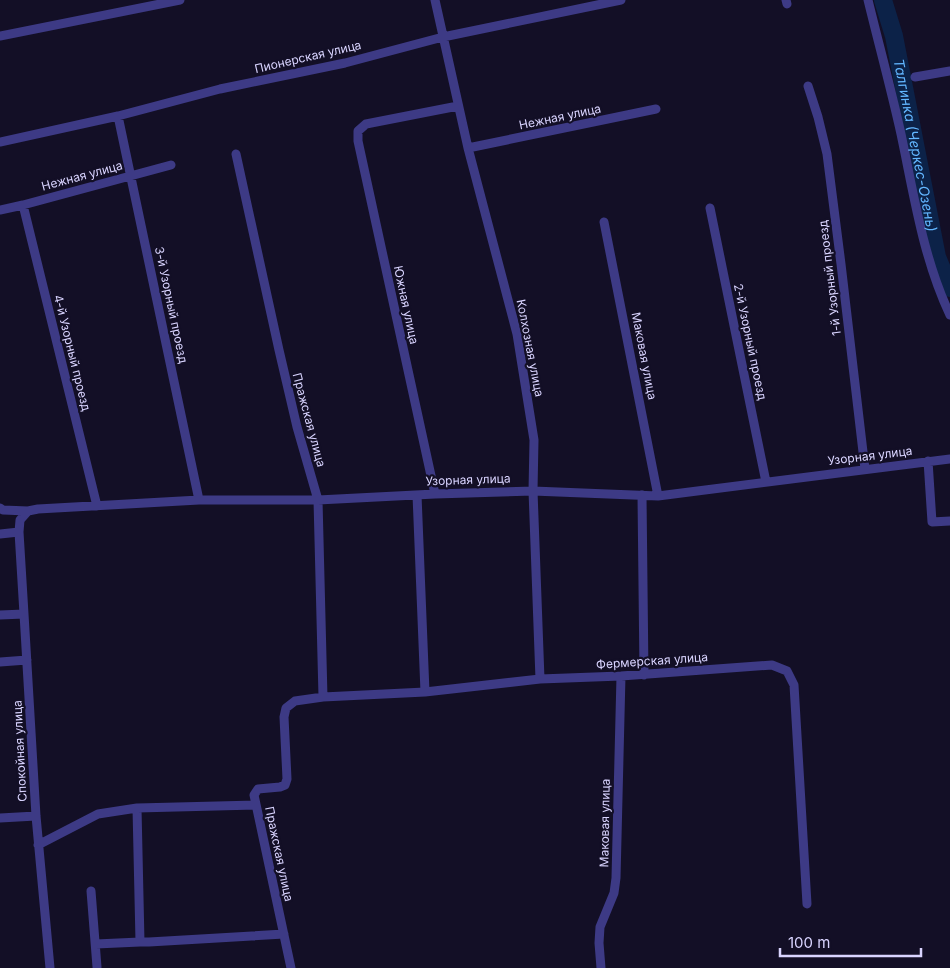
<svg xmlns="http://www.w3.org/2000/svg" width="950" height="968" viewBox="0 0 950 968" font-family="Inter,sans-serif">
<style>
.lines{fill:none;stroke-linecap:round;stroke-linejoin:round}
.river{stroke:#0c2248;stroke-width:18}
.minor{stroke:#3d3a85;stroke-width:9}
.labels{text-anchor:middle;stroke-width:4.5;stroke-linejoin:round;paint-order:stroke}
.street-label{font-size:12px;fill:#d9d4ff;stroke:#130f26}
.water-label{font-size:14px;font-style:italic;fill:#62b6ff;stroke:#130f26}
</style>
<rect width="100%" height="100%" fill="#130f26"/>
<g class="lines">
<path class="river" id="s1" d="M883,0L894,36L937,257L950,288"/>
<path class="minor" d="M435,0L468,148L517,334L534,440L533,491L540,679
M786,0L787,4
M868,0C879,45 891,89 901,134C914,195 923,258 950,315
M0,36L180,0
M915,77L950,71
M808,86L818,117L827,154L841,264L865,469
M118,116L199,500
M0,142L118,116L220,89L345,63L443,37L621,0
M468,148L656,109
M236,154L279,350L297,427L318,500L323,697
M23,205L97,506
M710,208L766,482
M0,210L23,205L171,165
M604,222L658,496
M928,461L932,522L950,521
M435,494L358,141V131L366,124L458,106
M417,495L425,692
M642,495L644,675
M0,508L3,510L28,511
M19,532L24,614L36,816L50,968
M0,534L19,532L20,520L28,511L38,509L199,500H318L435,494L533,491L658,496L950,459
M0,615L24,614
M0,662L27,660
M137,808L140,942H149L284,934
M0,818L36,816
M38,845L98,814L137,808L256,805
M91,891L97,967
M96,944L140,942
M291,968L254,795L258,789L280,787L285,785L287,779L284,717L286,708L295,701L323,697L425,692L540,679L621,676L772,665L787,671L794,685L807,904
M601,968L599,943L600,927L614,893L616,878L621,676"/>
</g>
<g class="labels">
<g class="street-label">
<text transform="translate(308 57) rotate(-13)" y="4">Пионерская улица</text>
<text transform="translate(560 117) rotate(-12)" y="4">Нежная улица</text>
<text transform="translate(82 176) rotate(-15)" y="4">Нежная улица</text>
<text transform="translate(830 278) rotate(-97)" y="4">1-й Узорный проезд</text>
<text transform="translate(171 305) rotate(78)" y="4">3-й Узорный проезд</text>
<text transform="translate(406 305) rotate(78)" y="4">Южная улица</text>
<text transform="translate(750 342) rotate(78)" y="4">2-й Узорный проезд</text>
<text transform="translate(530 348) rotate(79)" y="4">Колхозная улица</text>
<text transform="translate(72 353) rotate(76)" y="4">4-й Узорный проезд</text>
<text transform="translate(644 356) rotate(79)" y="4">Маковая улица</text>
<text transform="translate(309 420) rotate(75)" y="4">Пражская улица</text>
<text transform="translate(870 456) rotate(-7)" y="4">Узорная улица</text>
<text transform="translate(468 480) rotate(-2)" y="4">Узорная улица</text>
<text transform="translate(652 661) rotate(-4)" y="4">Фермерская улица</text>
<text transform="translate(20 751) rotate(-93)" y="4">Спокойная улица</text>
<text transform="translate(605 823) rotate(-89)" y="4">Маковая улица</text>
<text transform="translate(279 854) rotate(78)" y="4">Пражская улица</text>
</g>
<g class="water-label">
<text dy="5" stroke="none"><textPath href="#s1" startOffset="149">Талгинка (Черкес-Озень)</textPath></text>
</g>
</g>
<path d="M780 948v8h141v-8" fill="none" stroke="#d9d4ff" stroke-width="2.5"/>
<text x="788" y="948" font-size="15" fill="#d9d4ff" stroke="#130f26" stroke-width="4" paint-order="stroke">100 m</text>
</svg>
